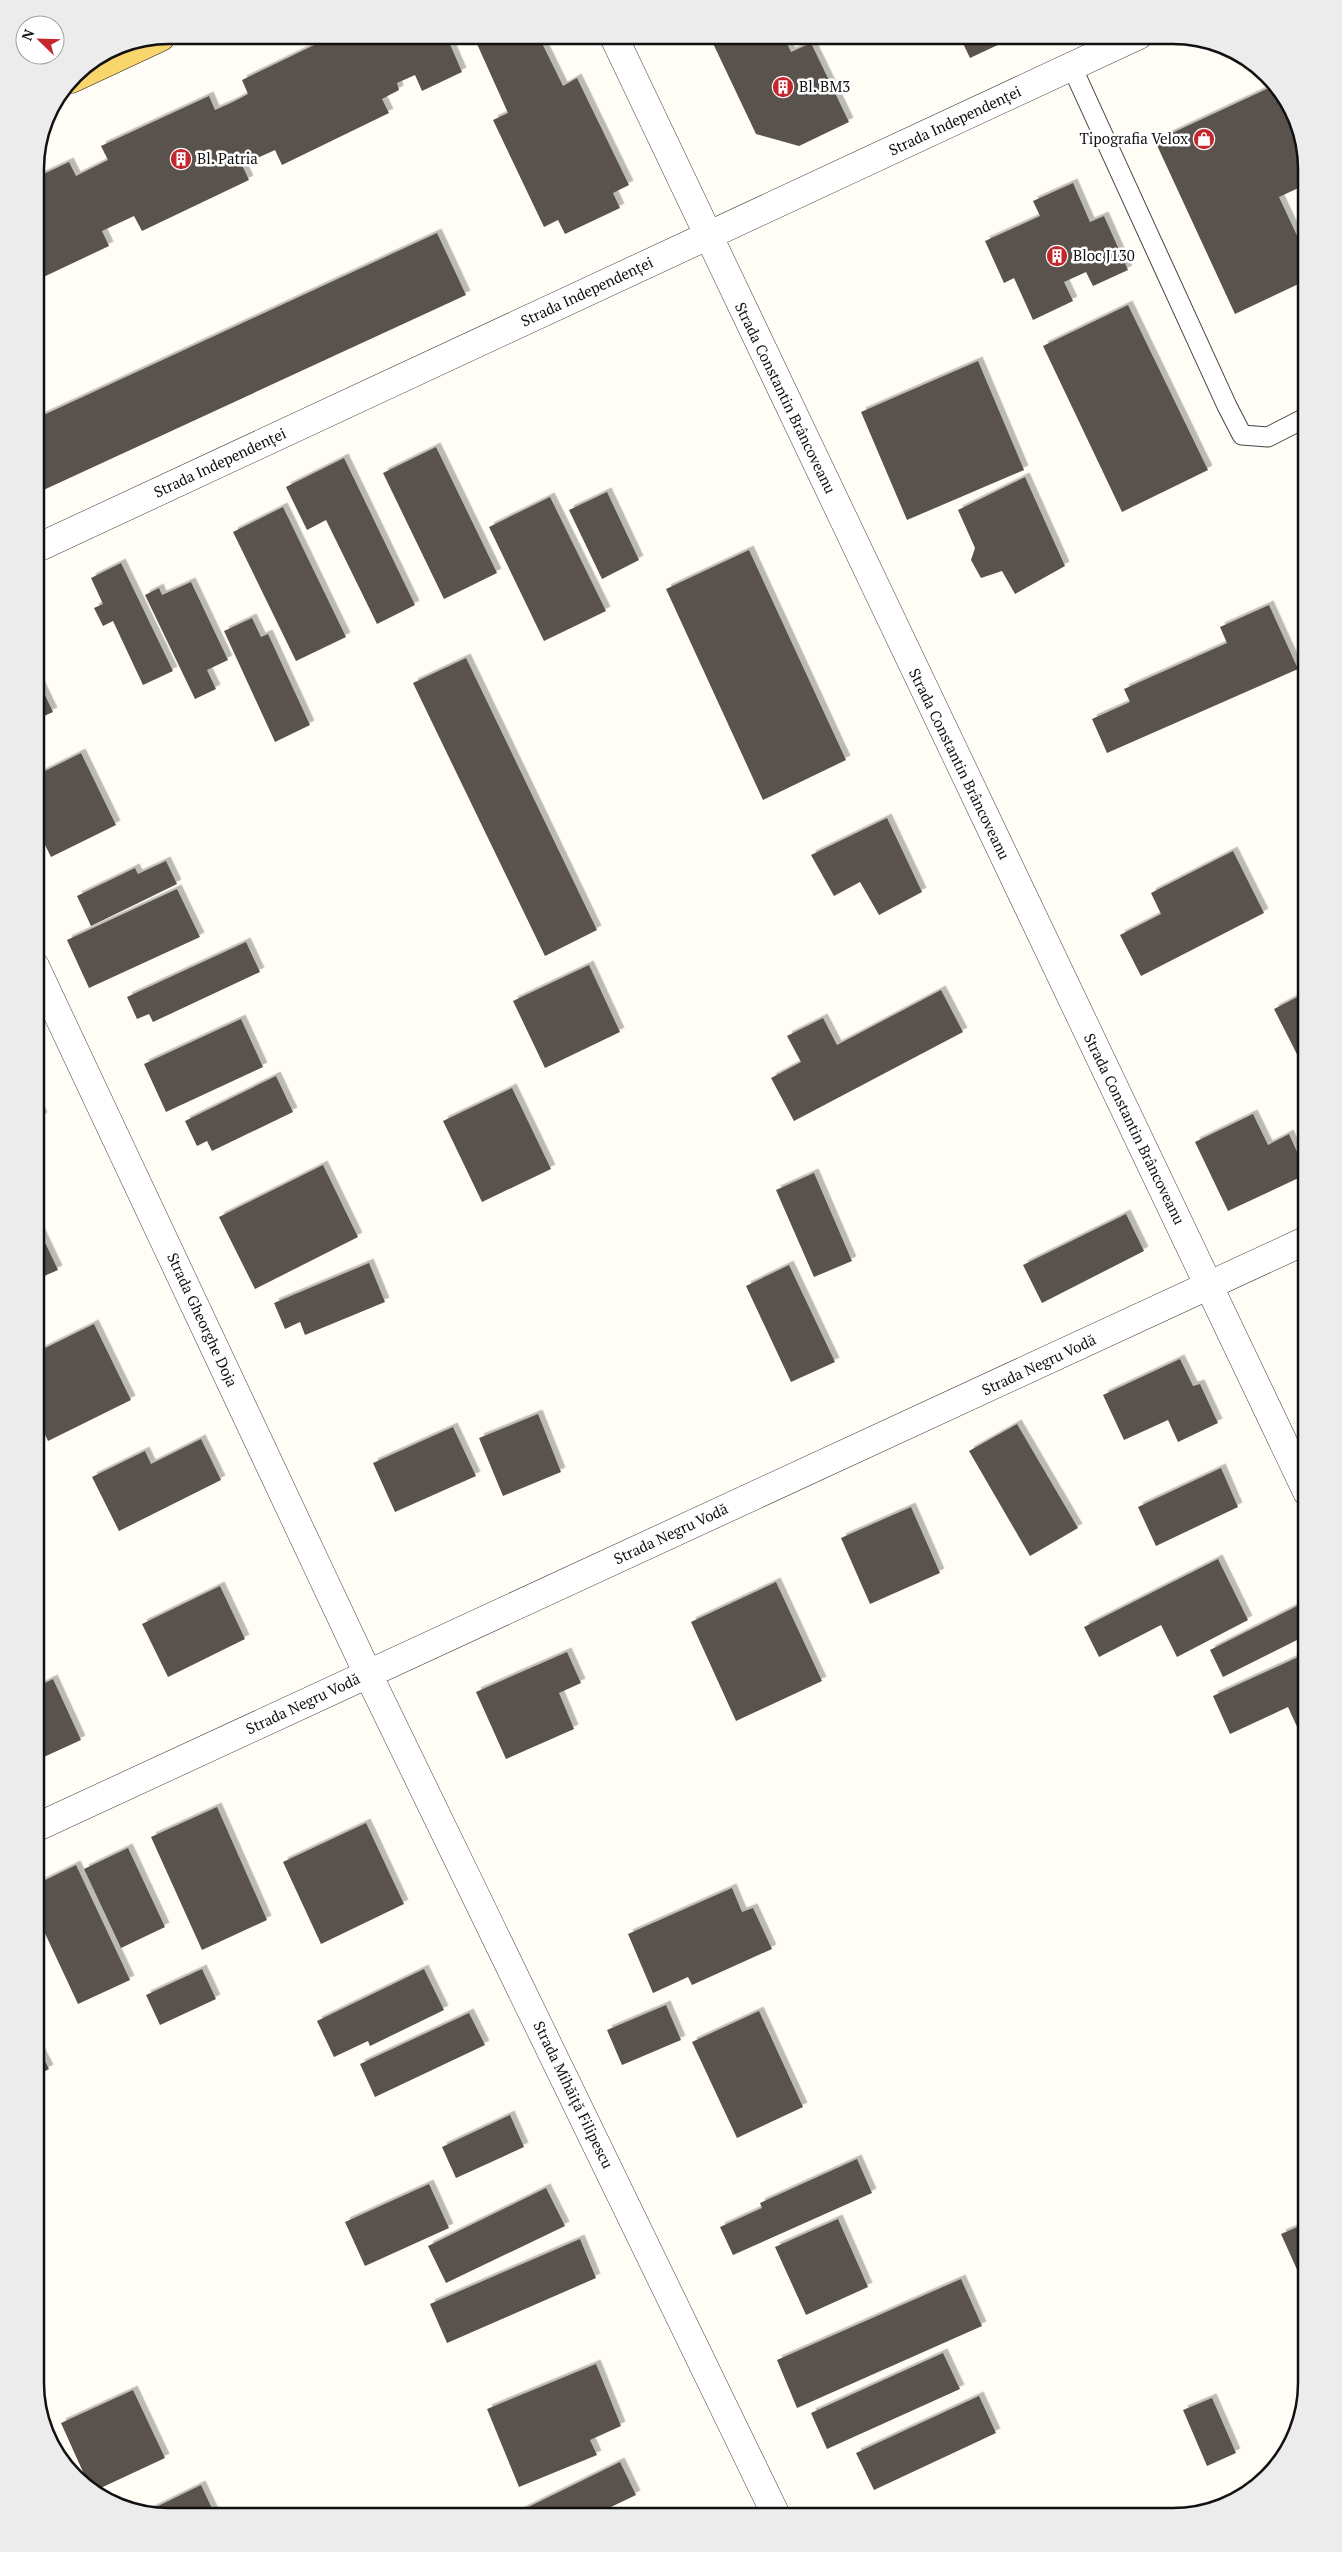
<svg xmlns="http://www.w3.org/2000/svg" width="1342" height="2552" viewBox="0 0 1342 2552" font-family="'PT Serif',serif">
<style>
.building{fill:#5a524d;filter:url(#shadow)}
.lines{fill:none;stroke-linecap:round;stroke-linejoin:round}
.lane-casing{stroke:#444;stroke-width:21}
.street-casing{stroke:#444;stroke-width:29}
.primary-casing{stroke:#222;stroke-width:29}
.lane{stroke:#fff;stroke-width:19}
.street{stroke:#fff;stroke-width:28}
.primary{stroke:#f9d66b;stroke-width:28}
.labels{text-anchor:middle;stroke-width:5;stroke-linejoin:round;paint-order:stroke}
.poi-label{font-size:15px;fill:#111;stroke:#fff;text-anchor:start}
.street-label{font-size:15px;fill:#111;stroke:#fff}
.rim{fill:none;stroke:#111;stroke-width:2.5}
</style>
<defs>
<filter id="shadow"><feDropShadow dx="4.5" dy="-4.5" stdDeviation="0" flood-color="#0004"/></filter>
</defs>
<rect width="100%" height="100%" fill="#fffdf5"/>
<path class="building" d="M335,35H352L356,43L373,35H446L462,72L422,91L415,75L397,83L399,90L382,99L389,113L282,165L275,150L242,165L249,180L142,231L134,216L102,231L109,246L35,281V178L69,162L76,176L108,160L101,146L209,96L215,110L233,102L248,94L242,80Z
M473,35H543L539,37L563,86L577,78L629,185L613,193L620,208L565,234L558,220L544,227L493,120L508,113Z
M709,35H783L791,52L811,43L849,122L799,146L756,134Z
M959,35H1019L970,58Z
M1273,86L1297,118L1307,169V184L1279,197L1307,257V280L1235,314L1155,141Z
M1073,183L1090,222L1104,216L1128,270L1093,286L1086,272L1064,282L1073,301L1033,320L1014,278L1004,283L985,241L1040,216L1033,201Z
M437,233L466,295L37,493L35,488V419Z
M1128,305L1208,470L1122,512L1043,346Z
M978,361L1024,470L907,520L861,412Z
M436,447L497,573L444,599L383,473Z
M344,458L415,605L377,624L326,520L307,530L286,487Z
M1025,477L1065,566L1015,594L1002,571L981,578L971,560L975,548L958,510Z
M607,492L639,560L602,579L569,510Z
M550,497L606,611L544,641L489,527Z
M283,507L346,637L296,661L233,532Z
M749,550L846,760L763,800L666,589Z
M121,563L173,671L143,685L113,621L103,626L94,608L103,604L91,578Z
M191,582L228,660L207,670L216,689L195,699L145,595L159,588L162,595Z
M1269,605L1298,669L1107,753L1092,719L1130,702L1124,689L1227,643L1220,627Z
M252,618L261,637L268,634L310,725L275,742L224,631Z
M466,658L597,930L545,956L413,683Z
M35,674L53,712L35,720Z
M81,753L116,825L51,857L35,825V776Z
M887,818L922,892L879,915L860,882L834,896L811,855Z
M1233,851L1264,913L1141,976L1120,935L1161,914L1151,893Z
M166,861L177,884L91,926L77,896L135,868L138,874Z
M177,889L200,937L89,988L67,940Z
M246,942L260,972L153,1022L149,1014L137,1019L127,997Z
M589,965L620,1032L545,1068L513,1001Z
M941,990L963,1032L794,1121L771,1078L801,1062L787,1036L823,1018L837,1045Z
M1307,992V1074L1274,1009Z
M241,1019L263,1067L166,1112L144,1064Z
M276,1076L293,1112L212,1151L207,1141L197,1146L185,1121Z
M512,1088L551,1169L482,1202L443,1121Z
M35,1100L43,1117L35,1121Z
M1253,1114L1268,1145L1289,1134L1307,1174L1228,1211L1195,1142Z
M323,1165L358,1237L255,1289L219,1217Z
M814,1173L852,1261L814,1277L776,1190Z
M1126,1214L1144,1251L1042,1303L1023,1265Z
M35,1221L58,1270L35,1280Z
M369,1263L385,1302L305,1335L300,1322L285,1329L274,1303Z
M789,1265L835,1362L791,1382L746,1286Z
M94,1324L131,1400L48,1441L35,1413V1353Z
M1180,1359L1193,1386L1200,1384L1218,1423L1178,1442L1168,1420L1124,1440L1103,1395Z
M538,1414L561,1472L503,1496L479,1438Z
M1017,1424L1078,1528L1030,1556L969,1451Z
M453,1427L476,1476L395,1512L373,1463Z
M201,1439L221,1480L119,1531L92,1477L145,1451L151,1464Z
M1221,1468L1238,1507L1156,1546L1138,1507Z
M911,1507L940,1573L870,1604L841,1538Z
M1218,1559L1248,1620L1177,1657L1161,1625L1099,1657L1084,1627Z
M776,1582L822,1681L736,1721L691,1622Z
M220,1586L245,1639L168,1677L142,1624Z
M1303,1603L1307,1611V1635L1223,1677L1210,1650Z
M567,1652L581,1683L559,1693L574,1729L506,1759L476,1692Z
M1307,1653V1727L1299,1731L1288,1707L1230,1734L1213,1696Z
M53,1679L81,1740L35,1761V1688Z
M217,1807L267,1920L202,1950L151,1837Z
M366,1823L404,1904L321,1944L283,1862Z
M128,1848L165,1927L121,1948L84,1869Z
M76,1865L130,1980L78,2004L35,1912V1885Z
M732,1888L742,1912L753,1908L772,1949L692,1985L688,1977L653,1993L628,1934Z
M202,1969L216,1999L160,2025L146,1995Z
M424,1969L444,2010L370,2046L368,2041L334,2057L317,2021Z
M666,2005L681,2040L622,2065L607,2030Z
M759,2011L803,2107L737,2138L692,2042Z
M469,2013L485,2045L375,2097L360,2064Z
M35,2042L49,2069L35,2076Z
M510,2115L524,2147L456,2178L442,2147Z
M857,2159L872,2193L733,2255L720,2227L762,2208L760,2203Z
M429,2184L449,2228L365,2266L345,2222Z
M546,2188L565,2226L446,2283L428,2246Z
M838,2219L868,2287L806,2315L775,2247Z
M1307,2223V2271L1299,2274L1281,2234Z
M580,2239L596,2278L447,2343L430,2304Z
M961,2279L982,2326L797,2408L777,2360Z
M943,2353L960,2389L827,2449L811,2413Z
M596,2364L621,2426L590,2440L597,2455L519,2487L487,2409Z
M133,2390L165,2458L92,2492L61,2423Z
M979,2396L996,2433L874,2490L856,2453Z
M1212,2398L1236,2453L1207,2466L1183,2410Z
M620,2462L636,2495L590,2517H508Z
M201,2485L216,2517H161L146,2512Z"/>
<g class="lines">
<g class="lane-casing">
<path id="lane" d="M1072,67L1227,406L1242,435L1268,437L1307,417"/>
</g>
<g class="street-casing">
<path id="street" d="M613,35L1307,1492
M35,549L1139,35
M35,966L368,1674L777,2517
M35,1828L1307,1240"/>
</g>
<g class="primary-casing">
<path id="primary" d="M71,79L161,37"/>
</g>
<use href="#lane" class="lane"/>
<use href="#street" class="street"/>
<use href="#primary" class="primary"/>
</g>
<defs>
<g id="building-disc" transform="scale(1.125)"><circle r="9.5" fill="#c4262e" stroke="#fff"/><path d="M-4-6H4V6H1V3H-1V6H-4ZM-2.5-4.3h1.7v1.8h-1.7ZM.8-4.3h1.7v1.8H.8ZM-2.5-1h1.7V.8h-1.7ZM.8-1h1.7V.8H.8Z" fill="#fff"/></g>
<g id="shop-disc" transform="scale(1.125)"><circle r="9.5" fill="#c4262e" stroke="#fff"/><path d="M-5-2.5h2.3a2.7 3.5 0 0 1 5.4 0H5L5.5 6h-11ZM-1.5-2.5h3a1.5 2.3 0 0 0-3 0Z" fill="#fff"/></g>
</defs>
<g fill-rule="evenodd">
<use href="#building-disc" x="783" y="87"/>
<use href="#shop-disc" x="1204" y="139"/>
<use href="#building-disc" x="181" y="159"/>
<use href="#building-disc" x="1057" y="256"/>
</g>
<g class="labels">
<g class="poi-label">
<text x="799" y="92">Bl. BM3</text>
<text x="1188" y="144" text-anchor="end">Tipografia Velox</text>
<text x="197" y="164">Bl. Patria</text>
<text x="1073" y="261">Bloc J130</text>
</g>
<g class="street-label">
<text transform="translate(955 121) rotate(-25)" y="5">Strada Independenței</text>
<text transform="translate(587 292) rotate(-25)" y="5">Strada Independenței</text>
<text transform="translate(785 398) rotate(64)" y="5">Strada Constantin Brâncoveanu</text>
<text transform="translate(220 463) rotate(-25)" y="5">Strada Independenței</text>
<text transform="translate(959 764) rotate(64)" y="5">Strada Constantin Brâncoveanu</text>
<text transform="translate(1134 1129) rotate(64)" y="5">Strada Constantin Brâncoveanu</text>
<text transform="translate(202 1320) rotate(65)" y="5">Strada Gheorghe Doja</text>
<text transform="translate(1039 1365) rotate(-25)" y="5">Strada Negru Vodă</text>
<text transform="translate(671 1534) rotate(-25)" y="5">Strada Negru Vodă</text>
<text transform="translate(303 1704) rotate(-25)" y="5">Strada Negru Vodă</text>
<text transform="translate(573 2095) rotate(64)" y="5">Strada Mihăiță Filipescu</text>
</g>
</g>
<path d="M0 0H1342V2552H0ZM169 44H1173A125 125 0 0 1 1298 169V2383A125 125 0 0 1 1173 2508H169A125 125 0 0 1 44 2383V169A125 125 0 0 1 169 44Z" fill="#ececec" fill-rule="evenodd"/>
<path class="rim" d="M169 44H1173A125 125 0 0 1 1298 169V2383A125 125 0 0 1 1173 2508H169A125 125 0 0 1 44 2383V169A125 125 0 0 1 169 44Z"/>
<g transform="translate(40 40) rotate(293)"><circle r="24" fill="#ffffff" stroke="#a0a0a0"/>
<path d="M0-4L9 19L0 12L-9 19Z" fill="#c4262e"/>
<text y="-8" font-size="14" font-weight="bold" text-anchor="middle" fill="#111111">N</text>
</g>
</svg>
